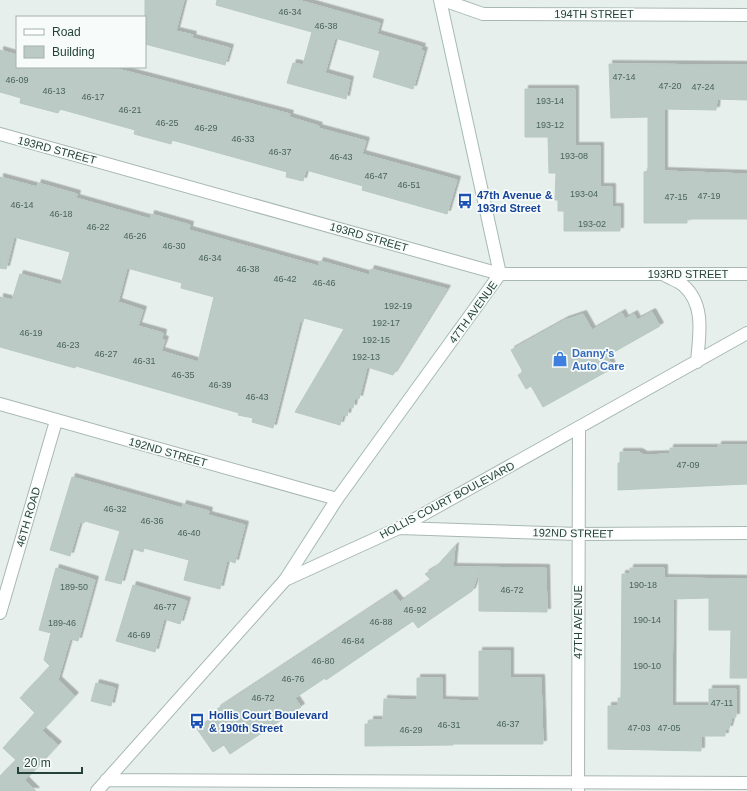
<svg xmlns="http://www.w3.org/2000/svg" width="747" height="791" viewBox="0 0 747 791" font-family="Helvetica,sans-serif">
<style>
.building{fill:#bbcac4;stroke:#b8c9c2;fill-rule:evenodd;filter:url(#shadow)}
.lines{fill:none;stroke-linecap:round;stroke-linejoin:round}
.street-casing{stroke:#a8b8b2;stroke-width:14}
.secondary-casing{stroke:#a4bbb3;stroke-width:14}
.street{stroke:#fff;stroke-width:12}
.secondary{stroke:#fff;stroke-width:12}
.labels{text-anchor:middle;stroke-width:3.5;stroke-linejoin:round;paint-order:stroke}
.number-label{font-size:9px;fill:#4a645c}
.street-label{font-size:11px;fill:#24423a;stroke:#f7fbf9}
.transit-label{font-size:11px;font-weight:bold;fill:#164399;stroke:#f7fbf9;text-anchor:start}
.shop-label{font-size:11px;font-weight:bold;fill:#366cbe;stroke:#f7fbf9;text-anchor:start}
</style>
<defs>
<filter id="shadow"><feDropShadow dx="3.5" dy="-3.5" stdDeviation="0" flood-color="#0004"/></filter>
</defs>
<rect width="100%" height="100%" fill="#e6efeb"/>
<path class="building" d="M145,0H184L176,31L193,35L192,38L230,48L225,65L145,44Z
M217,0H298L380,23L377,34L422,47L421,50L424,51L413,89L373,77L380,51L335,38L325,73L350,80L346,99L287,83L293,63L303,65L312,32L216,5Z
M0,50L17,55V67H110L290,114L289,117L319,126L318,128L366,141L362,154L457,180L447,214L362,190L363,186L306,170L303,181L286,177L287,172L172,140L171,144L134,134L135,130L78,114L60,109L58,113L20,103L21,98L0,92Z
M609,64L747,65V100L717,99L716,110L664,109V171L747,174V219H687V223H644V172L648,171V117L611,118Z
M525,89H575V146H600V187H612V207H620V231H564V211H558V200H555L556,173H549L548,137H525Z
M0,177L37,187L38,183L77,194L76,198L150,219L151,214L190,225L189,230L318,266L320,261L369,275L371,269L447,289L393,375L367,367L359,399L355,398L353,408L349,407L347,416L343,415L340,425L295,412L344,329L304,318L303,322L300,321L273,428L252,422L253,418L238,415L239,413L76,366L75,368L0,347V297L12,300L20,274L61,285L70,252L14,237L6,269L0,268ZM127,268L182,283L181,288L214,297L198,362L161,351L165,340L162,339L163,333L138,326L143,310L118,302Z
M652,312L660,326L607,356L613,368L543,407L531,386L526,389L518,375L523,372L511,350L565,320L583,314L592,330L622,313L625,319L634,314L637,320Z
M718,445H747V484L618,490V463H620V452H639L644,455L670,454V448H718Z
M72,477L182,508L183,504L209,511L208,515L245,525L235,563L227,560L220,589L184,580L189,560L144,548L143,552L131,548L121,584L105,580L120,531L85,521L84,523L80,522L70,556L50,550Z
M455,546L453,567L546,568L547,612L479,611V571L472,591L431,619L418,628L413,621L326,680L325,678L295,698L301,707L242,746L230,754L224,745L213,752L197,729L220,714L217,709L393,593L400,602L413,593L431,580L425,574L436,567Z
M56,568L95,580L78,641L70,639L58,680L75,696L42,731L58,745L25,780L36,791H0V776L16,760L3,748L35,713L20,698L50,666L44,660L51,633L39,630Z
M630,568H664V578L747,579V678H730L731,630H709V598L673,599L672,706H709V689H736V717H732L729,729H725V736H701V751L608,749V706H618V698H621L622,574H630Z
M133,585L187,601L180,624L164,619L155,652L116,641Z
M479,651H510V678H541L543,744H453V745L365,746V724H370V720H383L384,699L417,700V678H442V700L479,701Z
M96,683L115,688L111,706L91,701Z"/>
<g class="lines">
<g class="street-casing">
<path id="street" d="M443,0L483,14L747,15
M0,134L500,274H747
M663,274C669,278 678,281 683,285C706,305 699,336 697,362
M0,404L337,499
M400,528L578,534L747,533
M0,613L56,421
M106,780L747,783
M578,790L579,428
M97,791L285,580L399,528L747,333"/>
</g>
<g class="secondary-casing">
<path id="secondary" d="M285,580L337,499L500,274L440,0"/>
</g>
<use href="#street" class="street"/>
<use href="#secondary" class="secondary"/>
</g>
<defs>
<g id="bus-bare" transform="scale(1.2)"><path d="M-5-6H5V4H4V6H2V4H-2V6H-4V4H-5ZM-3.5-4V0h7V-4ZM-3.5 1.2v1.5H-2V1.2ZM2 1.2v1.5H3.5V1.2Z" fill="#1a4fb4" stroke="#f7fbf9" stroke-width="2.5" paint-order="stroke"/></g>
<g id="shop-bare" transform="scale(1.2)"><path d="M-5-2.5h2.3a2.7 3.5 0 0 1 5.4 0H5L5.5 6h-11ZM-1.5-2.5h3a1.5 2.3 0 0 0-3 0Z" fill="#3f7fe0" stroke="#f7fbf9" stroke-width="2.5" paint-order="stroke"/></g>
</defs>
<g fill-rule="evenodd">
<use href="#bus-bare" x="465" y="201"/>
<use href="#shop-bare" x="560" y="359"/>
<use href="#bus-bare" x="197" y="721"/>
</g>
<g class="labels">
<g class="number-label">
<text x="290" y="15">46-34</text>
<text x="326" y="29">46-38</text>
<text x="624" y="80">47-14</text>
<text x="17" y="83">46-09</text>
<text x="670" y="89">47-20</text>
<text x="703" y="90">47-24</text>
<text x="54" y="94">46-13</text>
<text x="93" y="100">46-17</text>
<text x="550" y="104">193-14</text>
<text x="130" y="113">46-21</text>
<text x="167" y="126">46-25</text>
<text x="550" y="128">193-12</text>
<text x="206" y="131">46-29</text>
<text x="243" y="142">46-33</text>
<text x="280" y="155">46-37</text>
<text x="574" y="159">193-08</text>
<text x="341" y="160">46-43</text>
<text x="376" y="179">46-47</text>
<text x="409" y="188">46-51</text>
<text x="584" y="197">193-04</text>
<text x="709" y="199">47-19</text>
<text x="676" y="200">47-15</text>
<text x="22" y="208">46-14</text>
<text x="61" y="217">46-18</text>
<text x="592" y="227">193-02</text>
<text x="98" y="230">46-22</text>
<text x="135" y="239">46-26</text>
<text x="174" y="249">46-30</text>
<text x="210" y="261">46-34</text>
<text x="248" y="272">46-38</text>
<text x="285" y="282">46-42</text>
<text x="324" y="286">46-46</text>
<text x="398" y="309">192-19</text>
<text x="386" y="326">192-17</text>
<text x="31" y="336">46-19</text>
<text x="376" y="343">192-15</text>
<text x="68" y="348">46-23</text>
<text x="106" y="357">46-27</text>
<text x="366" y="360">192-13</text>
<text x="144" y="364">46-31</text>
<text x="183" y="378">46-35</text>
<text x="220" y="388">46-39</text>
<text x="257" y="400">46-43</text>
<text x="688" y="468">47-09</text>
<text x="115" y="512">46-32</text>
<text x="152" y="524">46-36</text>
<text x="189" y="536">46-40</text>
<text x="643" y="588">190-18</text>
<text x="74" y="590">189-50</text>
<text x="512" y="593">46-72</text>
<text x="165" y="610">46-77</text>
<text x="415" y="613">46-92</text>
<text x="647" y="623">190-14</text>
<text x="381" y="625">46-88</text>
<text x="62" y="626">189-46</text>
<text x="139" y="638">46-69</text>
<text x="353" y="644">46-84</text>
<text x="323" y="664">46-80</text>
<text x="647" y="669">190-10</text>
<text x="293" y="682">46-76</text>
<text x="263" y="701">46-72</text>
<text x="722" y="706">47-11</text>
<text x="508" y="727">46-37</text>
<text x="449" y="728">46-31</text>
<text x="639" y="731">47-03</text>
<text x="669" y="731">47-05</text>
<text x="411" y="733">46-29</text>
</g>
<g class="street-label">
<text x="594" y="18">194TH STREET</text>
<text transform="translate(57 150) rotate(15)" y="4">193RD STREET</text>
<text transform="translate(369 237) rotate(16)" y="4">193RD STREET</text>
<text x="688" y="278">193RD STREET</text>
<text transform="translate(473 312) rotate(-54)" y="4">47TH AVENUE</text>
<text transform="translate(168 452) rotate(16)" y="4">192ND STREET</text>
<text transform="translate(447 500) rotate(-28)" y="4">HOLLIS COURT BOULEVARD</text>
<text transform="translate(28 517) rotate(-74)" y="4">46TH ROAD</text>
<text transform="translate(573 533) rotate(1)" y="4">192ND STREET</text>
<text transform="translate(578 622) rotate(-90)" y="4">47TH AVENUE</text>
</g>
<g class="transit-label">
<text x="477" y="199">47th Avenue &amp;<tspan x="477" dy="13">193rd Street</tspan></text>
<text x="209" y="719">Hollis Court Boulevard<tspan x="209" dy="13">&amp; 190th Street</tspan></text>
</g>
<g class="shop-label">
<text x="572" y="357">Danny’s<tspan x="572" dy="13">Auto Care</tspan></text>
</g>
</g>
<rect x="16" y="16" width="130" height="52" fill="#f7fbf9" stroke="#a3b1ad"/>
<rect x="24" y="29" width="20" height="6" fill="#ffffff" stroke="#a3b1ad"/>
<text x="52" y="36" font-size="12" fill="#24423a">Road</text>
<rect x="24" y="46" width="20" height="12" fill="#bbcac4" stroke="#a3b1ad"/>
<text x="52" y="56" font-size="12" fill="#24423a">Building</text>
<path d="M18 767v6h64v-6" fill="none" stroke="#24423a" stroke-width="2"/>
<text x="24" y="767" font-size="12" fill="#24423a" stroke="#f7fbf9" stroke-width="3" paint-order="stroke">20 m</text>
</svg>
